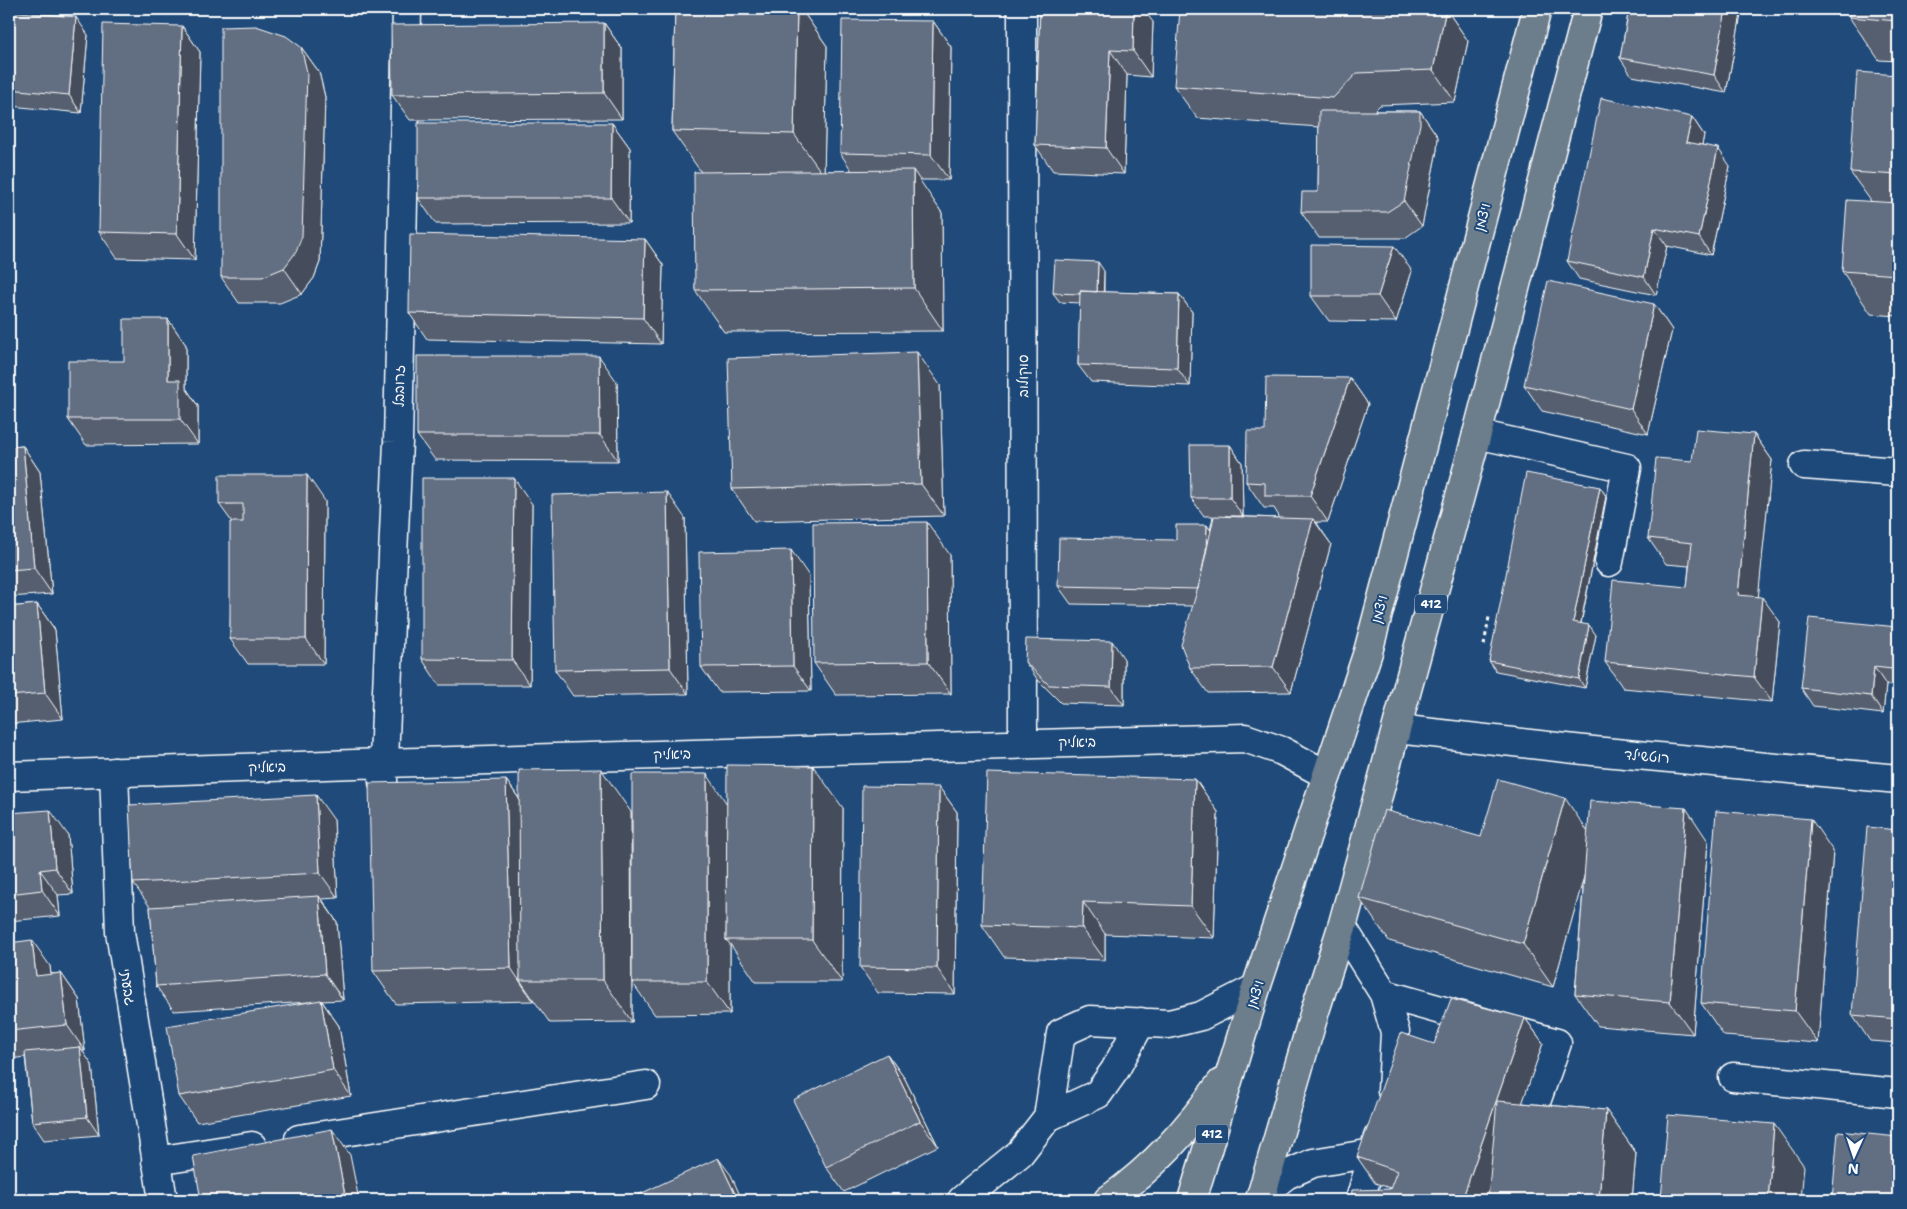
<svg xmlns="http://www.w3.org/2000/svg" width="1907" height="1209" viewBox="0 0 1907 1209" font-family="'Shantell Sans','Playpen Sans Hebrew',sans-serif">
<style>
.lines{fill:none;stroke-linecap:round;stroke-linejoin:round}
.minor-casing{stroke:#fff;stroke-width:31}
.major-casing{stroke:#fff;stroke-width:31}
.path{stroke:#fff;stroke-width:3;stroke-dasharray:4 4;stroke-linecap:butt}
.minor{stroke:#1f4a7a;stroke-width:28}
.major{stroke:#6c7d8b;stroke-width:28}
.wall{fill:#545f70;stroke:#fff}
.shaded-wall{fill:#454d5b;stroke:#fff}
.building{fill:#626e82;stroke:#fff}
.labels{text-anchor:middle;stroke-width:4;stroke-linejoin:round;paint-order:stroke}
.shield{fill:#1f4a7a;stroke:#bcc9d7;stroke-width:1}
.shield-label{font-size:12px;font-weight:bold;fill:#fff}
.street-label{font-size:14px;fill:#fff;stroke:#1f4a7a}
</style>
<rect width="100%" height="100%" fill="#1f4a7a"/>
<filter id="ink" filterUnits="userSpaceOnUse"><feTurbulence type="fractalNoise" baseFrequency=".02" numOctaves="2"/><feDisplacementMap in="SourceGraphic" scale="10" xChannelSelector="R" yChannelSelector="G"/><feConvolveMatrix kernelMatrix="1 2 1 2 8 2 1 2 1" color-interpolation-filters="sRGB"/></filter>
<g filter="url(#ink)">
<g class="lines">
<g class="minor-casing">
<path id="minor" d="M1022,9L1023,744
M1477,434L1627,468L1609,562
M1804,465L1898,472
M1397,729L1593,751L1898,779
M114,772L120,932L163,1200
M9,776L383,763L1245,738L1282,751L1327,775
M383,782L398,442L407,9
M1342,927L1384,994L1395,1032L1392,1091
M1384,994L1557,1043L1501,1200
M1733,1077L1898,1093
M1048,1117L1098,1094L1115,1070L1141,1022
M299,1139L646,1085
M156,1161L252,1146
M1261,1195L1286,1175L1313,1163L1373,1153
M962,1200L1020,1153L1048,1117L1061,1033L1090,1020L1169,1024L1201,1016L1256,988
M1360,1200L1378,1137"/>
</g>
<g class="major-casing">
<path id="major" d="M1108,1200C1154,1167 1188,1129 1221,1083
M1192,1200L1256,988L1368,652L1537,9
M1260,1200L1315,1011L1342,927L1477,434L1588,9"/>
</g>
<path class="path" d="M1484,645L1489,617"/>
<use href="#minor" class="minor"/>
<use href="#major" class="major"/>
</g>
<path class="wall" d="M675,9H801L827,46L824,171H852L840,153L933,21L951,47L949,180H919L942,213L943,331L724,332L695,290L701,172L672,131Z
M1040,9L1153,22L1151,77L1127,75L1124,174L1053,171L1035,145Z
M1446,9L1468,41L1455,102L1380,105L1374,111H1420L1438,137L1437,150L1422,226L1405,238H1319L1301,212L1318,192L1319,127L1197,118L1174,86Z
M1629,9H1742L1726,93L1632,76L1620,58Z
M1898,9V61L1879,60L1849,17Z
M9,11L88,35L81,113L11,106L9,103Z
M604,23L622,49V119L410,120L392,95Z
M182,26L200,52L195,260L117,258L99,232Z
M301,47L319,72L325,97L320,262L314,278L302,294L280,303H239L221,277Z
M1898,75V316L1871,314L1842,271L1871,201L1850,172Z
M1692,117L1704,135L1702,145L1730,166L1711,255L1667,246L1656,295L1579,279L1567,261Z
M612,123L630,148L629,223L436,224L418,198Z
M645,239L663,265L661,344L427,339L409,313Z
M1104,271V292L1179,294L1192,312L1190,386L1091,382L1078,365L1080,303L1060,302L1053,293Z
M1412,271L1396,322L1329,321L1311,296Z
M1654,304L1672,330L1648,434L1542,411L1524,385Z
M168,319L186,345V388L198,406V444L86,445L68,419L124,361Z
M1350,378L1368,404L1328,522H1316L1331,544L1291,692L1208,693L1190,668L1193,606L1071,604L1058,586L1176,540L1210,531L1213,516H1204L1191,498L1230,445L1242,463L1243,516H1225L1280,518L1274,508H1264L1246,482L1265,431Z
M617,382L618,461L435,460L417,435Z
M940,385L944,516L754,521L732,489Z
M1754,434L1772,460L1758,596L1780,622L1772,702L1623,688L1605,662L1687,587L1689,566L1666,564L1648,538L1692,461Z
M23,446L40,472L52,594L9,597V447Z
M1600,487L1606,496L1581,624L1596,635L1585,688L1496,671L1489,661Z
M325,501L324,664H248L230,639L232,522L219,504Z
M532,504L530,685H439L422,659Z
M685,518L688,694L573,696L555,670Z
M950,555L951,694L836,695L814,663Z
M809,576L811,691L719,692L701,667Z
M37,604L55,630L63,719L9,724V607Z
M1897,627L1898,628V686L1886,685L1883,714L1813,706L1801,688Z
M1124,659V705L1061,703L1038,680L1025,662Z
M1195,779L1218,812L1214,938L1105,934V960L1004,957L982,925Z
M506,780L519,798L631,812L632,1022L550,1023L533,999V1001L396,1004L373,971Z
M939,787L957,812L955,994L878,993L860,967Z
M727,803L843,808L842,982H756L730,944V1014L655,1015L632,982Z
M9,813L68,835L73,894L58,895L60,916L9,921Z
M334,820L338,898L322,899L337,922L343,1000L322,1001L339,1026L351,1096L197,1122L179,1096L309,1002L174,1011L156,986L150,907L133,883Z
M1898,830V1043L1870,1041L1852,1015Z
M1588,832L1708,841L1693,1034L1598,1026L1575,994L1584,876L1553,987L1389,941L1359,898L1481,837Z
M1833,851L1818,1043L1724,1036L1701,1003Z
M9,943L50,966L51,974L61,973L79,999L85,1051H82L92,1065L99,1135L44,1140L32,1122L25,1057L10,1059L9,1057Z
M1525,1018L1543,1043L1522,1103L1606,1110L1636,1153L1632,1200H1351L1390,1189V1188L1375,1183L1357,1157L1434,1044Z
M887,1054L905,1079L938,1146L844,1192L826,1167Z"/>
<path class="shaded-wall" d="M797,9H801L827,46L824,176L794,134Z
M1134,9H1143L1153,22L1151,77L1133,51Z
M1446,9L1468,41L1455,102L1433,70Z
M1726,9H1742L1726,93L1714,75Z
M76,17L88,35L81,113L69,95Z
M933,21L951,47L949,180L931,155Z
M604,23L622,49V119L604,93Z
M182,26L200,52L195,260L177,234Z
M301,47L319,72L325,97L320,262L314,278L302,294L284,268Z
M1110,50L1127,75L1124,174L1106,148Z
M1420,111L1438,137L1437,150L1422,226L1404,201Z
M1692,117L1704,135L1699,160L1686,142Z
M612,123L630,148L629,223L611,198Z
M1718,148L1730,166L1711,255L1699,237Z
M913,170L942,213L943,331L914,288Z
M1654,228L1667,246L1656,295L1644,277Z
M645,239L663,265L661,344L643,318Z
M1394,246L1412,271L1396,322L1378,296Z
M1098,262L1104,271L1103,304L1097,295Z
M1179,294L1192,312L1190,386L1177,368Z
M1654,304L1672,330L1648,434L1631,409Z
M168,319L186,345V388L198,406V444L180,419L168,380Z
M917,352L940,385L944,516L921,484Z
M599,356L617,382L618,461L600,435Z
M1350,378L1368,404L1328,522L1310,496Z
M1754,434L1772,460L1756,620L1738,595Z
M1230,445L1242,463L1243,516L1230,498Z
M23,446L40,472L52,594L34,568Z
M307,475L325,501L324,664L306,639Z
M514,478L532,504L530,685L512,660Z
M1600,487L1606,496L1579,632L1573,622Z
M667,492L685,518L688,694L670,668Z
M1313,519L1331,544L1291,692L1273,667Z
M927,522L950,555L951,694L928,662Z
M1207,525L1219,543L1206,589Z
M791,550L809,576L811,691L793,666Z
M1762,597L1780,622L1772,702L1754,677Z
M37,604L55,630L63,719L45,693Z
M1589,625L1596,635L1585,688L1579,679Z
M1897,627L1898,628V677L1892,669Z
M1112,641L1124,659V705L1111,687Z
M1874,667L1886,685L1883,714L1871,696Z
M813,766L843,808L842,982L812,940Z
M601,769L631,812L632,1022L603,980Z
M707,774L729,807L726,940L730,944V1014L707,982Z
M1195,779L1218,812L1214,938L1191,906Z
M506,780L529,813L520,980L533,999V1001L511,968Z
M939,787L957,812L955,994L937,968Z
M316,795L334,820L338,898L320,873Z
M1565,798L1594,841L1553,987L1523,944Z
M1686,808L1708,841L1693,1034L1670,1002Z
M50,810L68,835L73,894L55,868Z
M1811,819L1833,851L1818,1043L1795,1011Z
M40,870L58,895L60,916L42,890Z
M319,896L337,922L343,1000L325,974Z
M1083,902L1105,934V960L1082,928Z
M32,940L50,966L54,1002L36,976Z
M61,973L79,999L85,1051L67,1025Z
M321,1000L339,1026L351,1096L333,1070Z
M1525,1018L1543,1043L1489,1200H1462Z
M80,1047L92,1065L99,1135L87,1117Z
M887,1054L905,1079L938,1146L920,1121Z
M1606,1110L1636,1153L1632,1200H1599Z
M1774,1124L1804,1166L1801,1200H1768Z
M332,1129L350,1155L359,1200H346Z
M718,1158L731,1175L742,1200H738Z"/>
<path class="building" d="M675,9H797L794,134L672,131Z
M1040,9H1134L1133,51L1110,50L1106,148L1035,145Z
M1180,9H1446L1433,70L1357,73L1333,98L1174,86Z
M1629,9H1726L1714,75L1620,58Z
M1850,9H1898V21L1849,17Z
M9,11L76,17L69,95L9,89Z
M842,20L933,21L931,155L840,153Z
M604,23V93L392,95L391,25Z
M103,24L182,26L177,234L99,232Z
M256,26L286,36L301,47L307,72L302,236L296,252L284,268L262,277H221V27Z
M1857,72L1898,75V175L1850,172Z
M1601,98L1692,117L1686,142L1718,148L1699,237L1654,228L1644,277L1567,261Z
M1319,111H1420V124L1404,201L1387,212H1301L1302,192H1318Z
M418,123H612L611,198H418Z
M913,170L914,288L695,290L694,172Z
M1847,200L1898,203V275L1842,271Z
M410,234L645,239L643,318L409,313Z
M1311,245L1394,246L1378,296H1311Z
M1055,260L1098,262L1097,292L1080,291V294L1053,293Z
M1548,281L1654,304L1631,409L1524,385Z
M1080,291L1179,294L1177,368L1078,365Z
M124,319H168V380H180V419H68V361H124Z
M917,352L921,484L732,489L728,358Z
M417,356H599L600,435H417Z
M1266,377L1350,378L1310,496H1265V483L1246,482L1247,431H1265Z
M1696,429L1754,434L1738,595L1762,597L1754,677L1605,662L1613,580L1687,587L1692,543L1648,538L1656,458L1692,461Z
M1190,445H1230V498H1191Z
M23,446L34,568L9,570V447Z
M1526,473L1600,487L1573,622L1589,625L1579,679L1489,661Z
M219,475H307L306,639H230V522H243V504H219Z
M422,478H514L512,660L422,659Z
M667,492L670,668L555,670L552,495Z
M1214,516L1313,519L1273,667L1190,668L1181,645L1200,581Z
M927,522L928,662L814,663L813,523Z
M1176,525H1207L1206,551L1198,589L1058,586L1059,538L1176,540Z
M791,550L793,666L701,667L699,552Z
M37,604L45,693L9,696V607Z
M1809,618L1897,627L1892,669L1874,667L1871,696L1801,688Z
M1026,639L1112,641L1111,687L1049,685L1025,662Z
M727,765L813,766L812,940H726Z
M601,769L603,980H520L519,770Z
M987,773L1195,779L1191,906L1083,902L1082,928L982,925Z
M632,774H707V982H632Z
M1498,779L1565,798L1523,944L1359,898L1384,810L1481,837Z
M506,780L511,968L373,971L369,783Z
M862,786L939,787L937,968L860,967Z
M316,795L320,873L133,883L129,805Z
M1590,801L1686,808L1670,1002L1575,994Z
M50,810L55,868L40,870L42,890L9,894V813Z
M1716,811L1811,819L1795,1011L1701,1003Z
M1867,827L1898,830V1019L1852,1015Z
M319,896L325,974L156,986L150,907Z
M32,940L36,976L61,973L67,1025L9,1031V943Z
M1451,999L1525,1018L1462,1200H1351L1352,1190L1390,1189L1397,1171L1357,1157L1401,1033L1434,1044Z
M321,1000L333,1070L179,1096L167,1026Z
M80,1047L87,1117L32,1122L25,1052Z
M887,1054L920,1121L826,1167L793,1100Z
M1497,1101L1606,1110L1599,1200H1488Z
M1668,1115L1774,1124L1768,1200H1661Z
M332,1129L346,1200H201L193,1156Z
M1838,1131L1898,1137V1200H1832Z
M718,1158L738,1200H627Z"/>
</g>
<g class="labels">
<g class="shield">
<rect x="1415" y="594.5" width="32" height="19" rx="4"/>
<rect x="1196" y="1124.5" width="32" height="19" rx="4"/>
</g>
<g class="shield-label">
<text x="1431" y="608">412</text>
<text x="1212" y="1138">412</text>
</g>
<g class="street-label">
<text transform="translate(1482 217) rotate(-75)" y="5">ויצמן</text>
<text transform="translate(1023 376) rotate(-90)" y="5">סוקולוב</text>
<text transform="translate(399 386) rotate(-89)" y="5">זרובבל</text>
<text transform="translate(1379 609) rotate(-75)" y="5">ויצמן</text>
<text transform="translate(1077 742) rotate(-1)" y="5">ביאליק</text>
<text transform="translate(672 754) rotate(-2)" y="5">ביאליק</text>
<text transform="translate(1647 756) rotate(5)" y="5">רוטשילד</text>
<text transform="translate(267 767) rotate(-2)" y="5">ביאליק</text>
<text transform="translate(128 987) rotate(81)" y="5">גבעתי</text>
<text transform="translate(1255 994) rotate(-73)" y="5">ויצמן</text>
</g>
</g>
<rect width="1907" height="1209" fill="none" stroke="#1f4a7a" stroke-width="30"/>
<rect x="15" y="15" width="1877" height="1179" fill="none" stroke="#fff" stroke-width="2" filter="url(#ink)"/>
<g transform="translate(1854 1156) rotate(183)" stroke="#1f4a7a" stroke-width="4" paint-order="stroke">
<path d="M0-4L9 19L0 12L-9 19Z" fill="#ffffff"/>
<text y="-8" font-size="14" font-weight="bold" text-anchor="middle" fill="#ffffff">N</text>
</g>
</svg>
